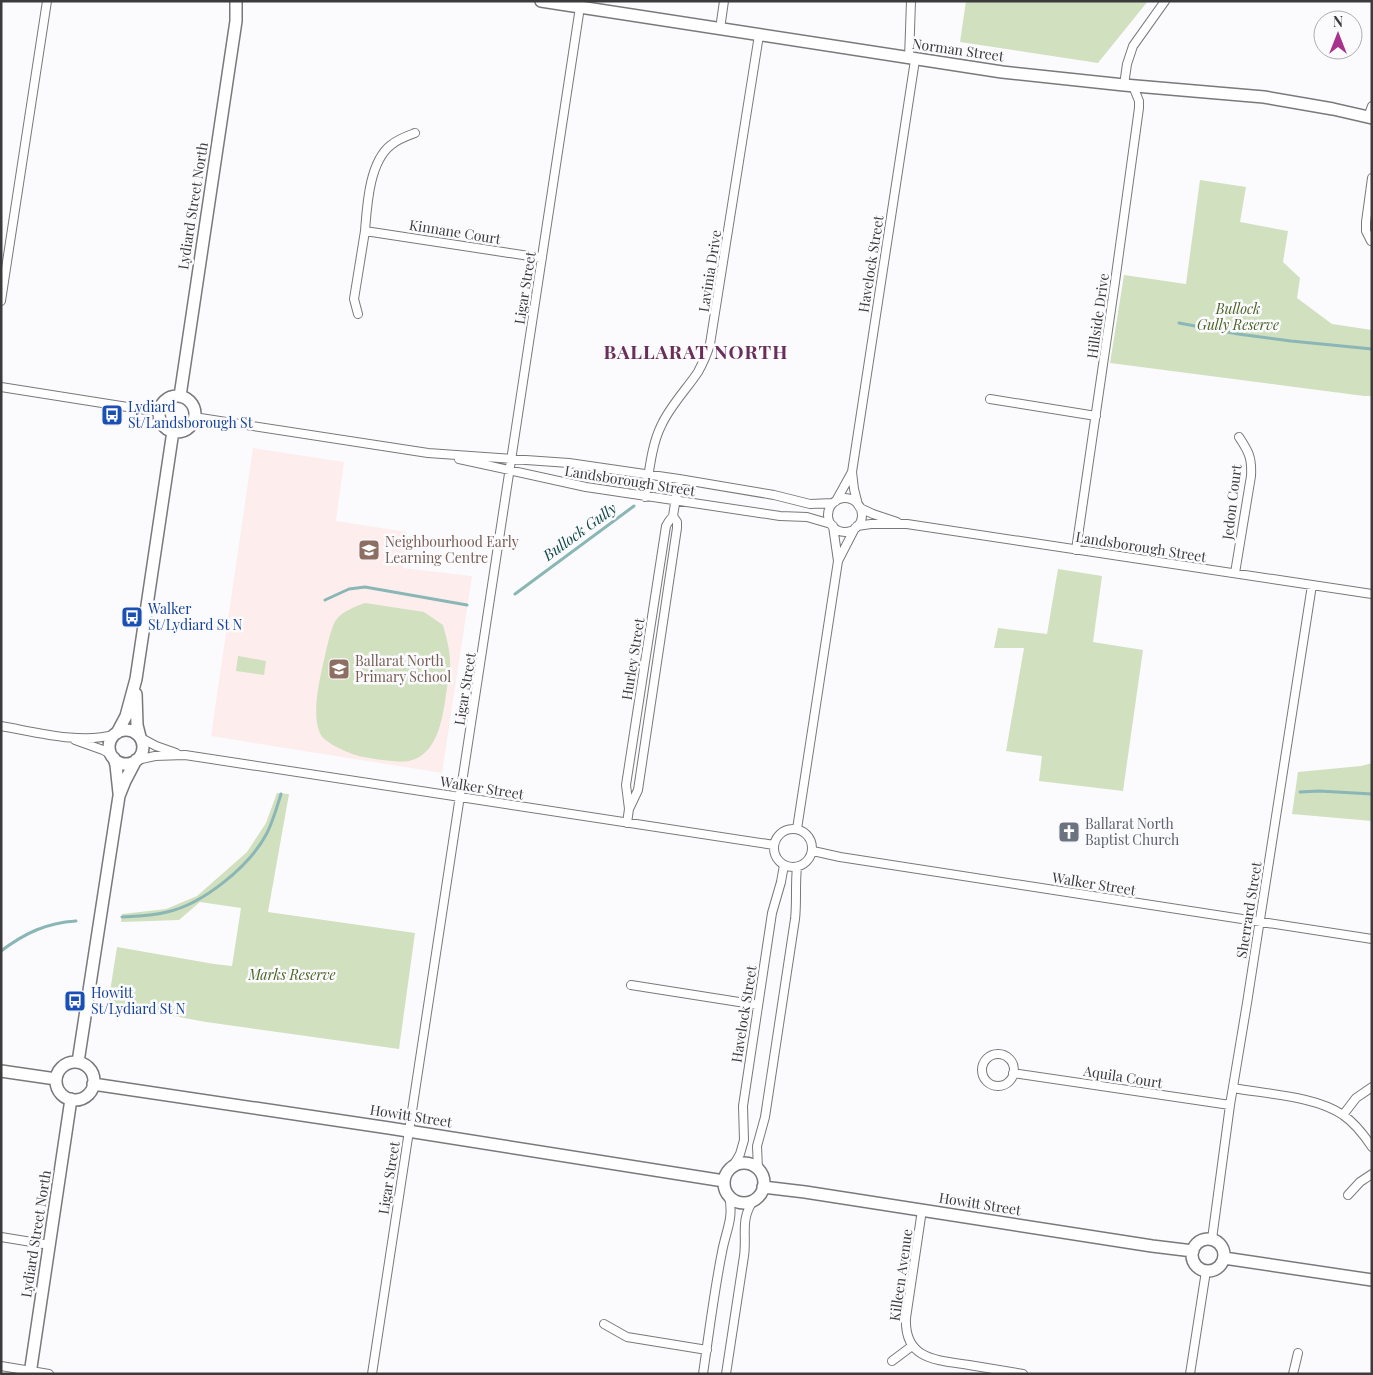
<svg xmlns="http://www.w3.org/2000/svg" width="1373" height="1375" viewBox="0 0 1373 1375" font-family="'Playfair Display',serif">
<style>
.education{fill:#fdedec}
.green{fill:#d1e0bf}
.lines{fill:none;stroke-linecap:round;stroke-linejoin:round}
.stream{stroke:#8ab6b6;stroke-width:3}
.street-casing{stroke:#79797c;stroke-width:10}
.secondary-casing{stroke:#79797c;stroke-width:14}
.street{stroke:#fff;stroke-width:8}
.secondary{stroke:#fff;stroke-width:11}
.labels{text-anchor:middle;stroke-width:5;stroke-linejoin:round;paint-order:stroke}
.street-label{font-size:14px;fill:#3b3b3c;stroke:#fbfbfe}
.park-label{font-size:14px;font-style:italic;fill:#496122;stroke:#fbfbfe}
.transit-label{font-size:14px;fill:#164399;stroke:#fbfbfe;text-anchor:start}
.education-label{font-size:14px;fill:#785e54;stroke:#fbfbfe;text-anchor:start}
.worship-label{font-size:14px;fill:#5b616d;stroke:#fbfbfe;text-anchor:start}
.water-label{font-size:15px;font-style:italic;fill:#104949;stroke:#fbfbfe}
.district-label{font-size:19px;font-weight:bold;letter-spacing:1px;fill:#692f59;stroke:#fbfbfe}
</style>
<rect width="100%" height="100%" fill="#fbfbfe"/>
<path class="education" d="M253,448L344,462L336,521L407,532L403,568L472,576L442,773L211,736Z"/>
<path class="green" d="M966,1H1148L1098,63L960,42Z
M1200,180L1246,187L1240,222L1288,231L1283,262L1300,278L1297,298L1332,324L1372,330V396H1364L1110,363L1124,275L1186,284Z
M1058,569L1102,576L1093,642L1143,650L1123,791L1039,781L1042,756L1006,751L1024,648H994L998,628L1047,634Z
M365,603L424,612L443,625C446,637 450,649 450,662C451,670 448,680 447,688C443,713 440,754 409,761C399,763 375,759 364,757C354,756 326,744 321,735C311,717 319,683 323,664C326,653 330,629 336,620C343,611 354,607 365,603Z
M238,656L266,661L264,675L236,671Z
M1372,763V821L1292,814L1298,772L1361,766Z
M277,793L289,794L268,912L415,933L399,1049L206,1022L108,1004L117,947L214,964L232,966L241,908L200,902L179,920L121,922L122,914L166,909L197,896L247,852L266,823Z"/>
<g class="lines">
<path class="stream" d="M1179,323L1238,334L1291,341L1372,349
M515,594L634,506
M325,600L349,589L365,587L467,605
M1300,792L1319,791L1372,794
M122,917C137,916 152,916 167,912C203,904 250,866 267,833C273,821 277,807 281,794
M1,951C25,933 46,923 76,921"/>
<g class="street-casing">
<path id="street" d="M720,29L724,1
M909,59L911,1
M1124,85L1127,64L1133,46L1165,1
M1368,117L1372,106
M415,133C407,136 398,139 391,145C369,162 367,206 365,231L542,258
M1371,241L1366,231V222L1372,178
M1,301L47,1
M358,314L354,299L365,231
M1,387L159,412
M990,399L1096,416
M194,417L428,453L569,463L679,479L774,495L810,504L833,503
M459,459L586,487L780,516L807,517L831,524
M645,497C649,475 651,446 661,426C670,406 686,390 698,372C703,363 707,354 710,344L759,35
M828 515a17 17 0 1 1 34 0a17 17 0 1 1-34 0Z
M836,501L852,472
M858,505L854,489L852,472L915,60
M860,508L873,514L897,522
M857,526L871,524H907L1372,594
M1076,550L1115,282L1139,108V101L1133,86
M838,561L855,528
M1235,573L1251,476C1252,458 1249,452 1239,437
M1,726C36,732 82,745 116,734
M141,738L156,746L176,753
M75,740L103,750L112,755
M137,760L155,756L185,755L774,845
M629,809L638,790L677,528V522L673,516L679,479
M627,823L629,809L626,785L666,526L669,521L673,516
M774 848a19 19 0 1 1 38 0a19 19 0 1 1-38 0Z
M797,829L838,561L833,526
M813,851L840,857L1372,939
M631,985L758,1005
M982 1070a16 16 0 1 1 32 0a16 16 0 1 1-32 0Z
M1013,1073L1230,1105
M1233,1088C1266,1094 1316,1096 1343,1115C1355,1123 1364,1135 1372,1147
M1343,1115L1356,1098L1372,1087
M733,1166L740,1154L744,1140L743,1106L772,913L781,882L784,865
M758,1169L757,1146L765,1117L795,919C797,902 795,885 797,867
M1348,1195L1360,1182L1372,1174
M922,1210L906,1318C904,1360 937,1360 969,1365C987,1368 1005,1371 1023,1374
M1,1237L50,1245
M1212,1239L1230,1105L1247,1003L1312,585
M604,1324L627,1337L707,1350
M892,1361L912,1346
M1,1366L49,1374
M372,1374L580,7
M703,1374C709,1333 714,1292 722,1252C726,1230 734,1219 729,1196
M726,1374C732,1335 738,1295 744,1256C747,1235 740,1220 753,1201
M1190,1374L1206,1271
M1293,1374L1298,1353"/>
</g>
<g class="secondary-casing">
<path id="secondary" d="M541,1L1002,72L1124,85L1264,97L1333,109L1372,118
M159 414a18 18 0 1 1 36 0a18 18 0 1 1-36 0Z
M180,396L236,21V1
M136,694L137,725L140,737
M109 747a17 17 0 1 1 34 0a17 17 0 1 1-34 0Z
M117,733L126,716L136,679L173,431
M114,758L116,765L119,793
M78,1062L119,796L125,781L136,760
M56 1081a19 19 0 1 1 38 0a19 19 0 1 1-38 0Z
M1,1071L56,1079
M93,1084L389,1128L724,1181
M724 1183a20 20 0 1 1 40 0a20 20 0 1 1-40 0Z
M763,1187L805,1192L1152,1246L1193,1251
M1192 1255a16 16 0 1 1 32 0a16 16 0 1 1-32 0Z
M1224,1258L1372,1280
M30,1374L71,1099"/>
</g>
<use href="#street" class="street"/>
<use href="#secondary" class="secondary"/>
</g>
<defs>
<g id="bus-square" transform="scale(1.125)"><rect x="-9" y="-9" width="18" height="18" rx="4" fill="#1a4fb4" stroke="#fbfbfe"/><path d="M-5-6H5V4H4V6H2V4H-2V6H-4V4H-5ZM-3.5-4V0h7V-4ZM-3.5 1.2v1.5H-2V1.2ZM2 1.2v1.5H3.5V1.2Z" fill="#fff"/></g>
<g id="school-square" transform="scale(1.125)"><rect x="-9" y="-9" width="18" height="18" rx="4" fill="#8d6e63" stroke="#fbfbfe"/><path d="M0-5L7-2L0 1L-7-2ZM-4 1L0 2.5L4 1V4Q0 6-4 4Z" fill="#fff"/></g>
<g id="church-square" transform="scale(1.125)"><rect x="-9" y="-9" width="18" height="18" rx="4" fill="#6b7280" stroke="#fbfbfe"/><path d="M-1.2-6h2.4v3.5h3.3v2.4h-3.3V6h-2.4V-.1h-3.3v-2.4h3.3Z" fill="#fff"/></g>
</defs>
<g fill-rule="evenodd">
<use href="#bus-square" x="112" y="415"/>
<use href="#school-square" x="369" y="550"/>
<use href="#bus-square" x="132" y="617"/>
<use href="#school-square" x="339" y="669"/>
<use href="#church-square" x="1069" y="832"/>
<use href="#bus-square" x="75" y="1001"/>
</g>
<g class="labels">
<g class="street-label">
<text transform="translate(958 50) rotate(8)" y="5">Norman Street</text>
<text transform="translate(193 206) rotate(-81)" y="5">Lydiard Street North</text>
<text transform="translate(455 232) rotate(9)" y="5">Kinnane Court</text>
<text transform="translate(871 264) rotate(-81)" y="5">Havelock Street</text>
<text transform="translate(710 271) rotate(-81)" y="5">Lavinia Drive</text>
<text transform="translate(525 288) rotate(-81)" y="5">Ligar Street</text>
<text transform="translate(1098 316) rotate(-82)" y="5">Hillside Drive</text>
<text transform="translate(630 481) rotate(9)" y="5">Landsborough Street</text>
<text transform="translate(1232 502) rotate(-83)" y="5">Jedon Court</text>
<text transform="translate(1141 547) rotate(9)" y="5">Landsborough Street</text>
<text transform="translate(633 659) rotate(-81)" y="5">Hurley Street</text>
<text transform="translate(465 689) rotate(-81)" y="5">Ligar Street</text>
<text transform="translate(482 788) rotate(9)" y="5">Walker Street</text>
<text transform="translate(1094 884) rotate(9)" y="5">Walker Street</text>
<text transform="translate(1249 910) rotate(-81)" y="5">Sherrard Street</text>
<text transform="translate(744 1014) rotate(-81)" y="5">Havelock Street</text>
<text transform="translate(1123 1077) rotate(9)" y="5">Aquila Court</text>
<text transform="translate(411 1116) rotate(9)" y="5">Howitt Street</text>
<text transform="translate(389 1178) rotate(-81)" y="5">Ligar Street</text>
<text transform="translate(980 1204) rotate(9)" y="5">Howitt Street</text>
<text transform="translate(36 1234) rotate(-81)" y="5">Lydiard Street North</text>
<text transform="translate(901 1275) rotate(-82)" y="5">Killeen Avenue</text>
</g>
<g class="park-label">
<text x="1238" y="314">Bullock<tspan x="1238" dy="16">Gully Reserve</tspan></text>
<text x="292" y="980">Marks Reserve</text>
</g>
<g class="transit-label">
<text x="128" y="412">Lydiard<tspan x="128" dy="16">St/Landsborough St</tspan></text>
<text x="148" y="614">Walker<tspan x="148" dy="16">St/Lydiard St N</tspan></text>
<text x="91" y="998">Howitt<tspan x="91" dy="16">St/Lydiard St N</tspan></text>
</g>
<g class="education-label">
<text x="385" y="547">Neighbourhood Early<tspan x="385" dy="16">Learning Centre</tspan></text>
<text x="355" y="666">Ballarat North<tspan x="355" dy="16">Primary School</tspan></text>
</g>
<g class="worship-label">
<text x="1085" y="829">Ballarat North<tspan x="1085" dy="16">Baptist Church</tspan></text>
</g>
<g class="water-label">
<text transform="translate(580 532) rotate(-36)" y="5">Bullock Gully</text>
</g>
<g class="district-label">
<text x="696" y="359">BALLARAT NORTH</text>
</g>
</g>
<rect width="1373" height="1375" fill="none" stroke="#3b3b3c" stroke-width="5"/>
<g transform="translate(1338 35)"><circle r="24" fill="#fbfbfe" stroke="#aeaeb0"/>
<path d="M0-4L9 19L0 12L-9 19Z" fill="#a8338c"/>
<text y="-8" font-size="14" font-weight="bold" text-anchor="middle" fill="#3b3b3c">N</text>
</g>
</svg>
